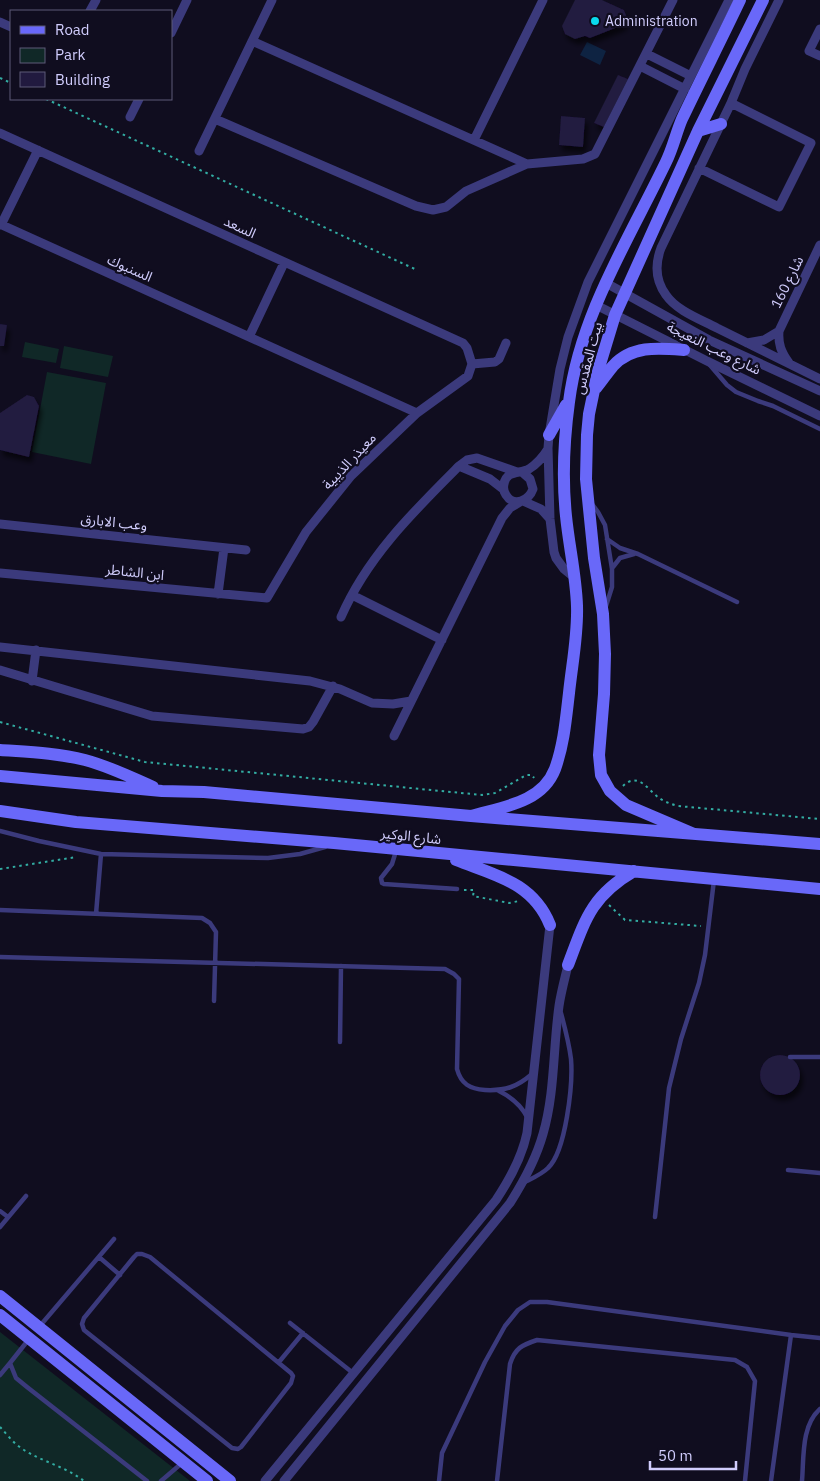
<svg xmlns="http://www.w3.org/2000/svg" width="820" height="1481" viewBox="0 0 820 1481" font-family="'IBM Plex Sans','Noto Sans Arabic',sans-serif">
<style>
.green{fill:#102827}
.water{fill:#0e2342}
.building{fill:#211a3f;filter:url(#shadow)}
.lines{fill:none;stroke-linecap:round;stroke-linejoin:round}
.path{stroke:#32aca2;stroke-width:2;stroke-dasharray:2.5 4;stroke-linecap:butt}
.lane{stroke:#3b3a7c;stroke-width:4.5}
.street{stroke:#3b3a7c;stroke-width:9}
.secondary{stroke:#6968f9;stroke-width:12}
.poi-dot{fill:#09daed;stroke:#100d1f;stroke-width:2}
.labels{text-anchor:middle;stroke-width:4.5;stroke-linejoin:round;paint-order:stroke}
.poi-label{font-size:14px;fill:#d1cdfd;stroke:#100d1f;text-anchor:start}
.street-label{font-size:14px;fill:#d1cdfd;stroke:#100d1f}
</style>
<defs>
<filter id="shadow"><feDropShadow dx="3" dy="5.5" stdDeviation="2.5" flood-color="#0009"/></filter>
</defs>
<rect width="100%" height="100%" fill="#100d1f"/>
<path class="green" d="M25,342L59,349L56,363L22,357Z
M64,346L113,356L108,377L60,368Z
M47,372L106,383L91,464L32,452Z
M0,1332L190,1481H0Z"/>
<path class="water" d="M587,42L606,51L600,65L580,55Z"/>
<path class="building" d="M575,0H602L624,10L627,18L623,25L590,38L585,36L575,39L565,34L562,26Z
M618,75L628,79L604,127L594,123Z
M561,116L585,118L583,147L559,145Z
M0,324L7,325L4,346H0Z
M27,395L34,397L39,406L29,457L0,450V413Z
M760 1075a20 20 0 1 1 40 0a20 20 0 1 1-40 0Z"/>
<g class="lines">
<path class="path" d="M0,78L11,83
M46,99L417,270
M0,722L145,762L482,795L495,793L526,775H532L534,778
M623,786C638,771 648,790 659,798C665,802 671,804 678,806L820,819
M0,869L77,857
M464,890H474L473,896L509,903L519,901
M609,905L625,920L701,926
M0,1427C5,1432 10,1439 16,1444C34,1460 64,1465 84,1481"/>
<path class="lane" d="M709,364L727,385L736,392L758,401L773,406L820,429
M592,504L598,512L605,525L612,569V587L606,606
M607,539L620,548L638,554L737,602
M613,567L620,558L634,554
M0,831L39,841L101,854L268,858L300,854L325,847
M396,851L392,864L381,878L382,883L384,884L457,889
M0,910L202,918L210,923L216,932L214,1001
M96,914L101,854
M0,957L445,969L454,974L459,979L457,1069C461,1084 470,1089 485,1090C505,1091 517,1087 532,1074
M340,1042L341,966
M790,1057H820
M499,1091C511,1097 521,1105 527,1117
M788,1170L820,1173
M525,1182C533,1178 542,1174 548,1168C566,1151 573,1084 571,1059C569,1043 565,1028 561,1013
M0,1211L8,1217
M655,1217L669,1088L681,1039L699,983L705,955L714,880
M0,1227L26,1196
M137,1254H142L150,1257L291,1373L293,1376L291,1383L241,1447L238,1449L232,1448L84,1330L82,1324L84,1318L134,1257Z
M99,1257L120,1275
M290,1323L353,1373
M39,1327L114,1239
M29,1339L10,1363L16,1378L27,1387L147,1481
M279,1362L303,1333
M0,1375L10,1363
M161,1481L182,1463
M439,1481L442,1453L485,1362L505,1326L518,1310L530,1302H547L791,1335L820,1338
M497,1481L510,1364C515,1348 522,1345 537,1340L735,1360L747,1367L755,1381L745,1481
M771,1481L791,1335
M802,1481C804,1457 801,1426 820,1409"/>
<path class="street" d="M779,0L745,69L731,103L661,248C655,264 655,280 666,295C677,311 700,319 717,328C751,345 786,362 820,379
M90,11L96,0
M0,22L11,27
M820,29L809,51L820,56
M171,33L187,0
M252,41L527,164
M647,54L691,76
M640,66L685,89
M130,117L139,99
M215,119L416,206L433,210L446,207L466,191L527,164L583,159L595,154L673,0
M0,133L463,343L467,348L472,364L468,376L417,413L351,476L306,532L267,598L0,573
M474,140L543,0
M199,151L272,0
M699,168L779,207L811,143L731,103
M0,224L417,413
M1,225L38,150
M606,283L709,340L820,391
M596,305L707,361L820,416
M249,337L284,263
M747,343L764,340L779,331
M789,363C781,352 778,344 779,331L820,245
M472,364L495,362L499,359L506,343
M459,466L490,479L503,489
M522,472L530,479L533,489C529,500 514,508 506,495C504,492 503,488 504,484C506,470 520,474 529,469C537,464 543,457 548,449
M523,501L541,509L550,519
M0,524L246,550
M575,578L564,569L556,558L554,552L550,519L548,448L549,435L560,369L568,337L588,282L729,0
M218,594L224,548
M352,595L442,640
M341,617C367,557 413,512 459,466L467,460L477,458L517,472
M0,647L310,681L340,689L372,703L393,704L411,701
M0,670L152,716L303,729L309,727L313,722L333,686
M32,681L36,650
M394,736L502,518L510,508L520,502
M265,1481L496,1200C510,1179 522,1157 527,1133L550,925
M284,1481L510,1203C524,1181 536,1159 543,1134C555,1093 553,1048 559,1006C561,992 565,978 568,965"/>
<path class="secondary" d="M698,131L721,124
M596,388C602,381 607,373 613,366C632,345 659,348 684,350
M549,435L566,405
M0,750C28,752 57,753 85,760C108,766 131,777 153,787
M0,776L162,791L204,792L471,816L820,844
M0,811L76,822L334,843L820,889
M471,816C502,807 542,803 555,769C564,744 566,718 569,693C572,664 578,635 577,606C576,576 569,546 566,516C562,478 564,439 569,402C580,315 629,239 666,162C673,148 676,133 682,119C701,79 721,40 740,0
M694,834L626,805L610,791L601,775L599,755L604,694L605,654L603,614L594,558L586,479L587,435L589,414L598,371L615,315L698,131L763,0
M456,860C494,875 533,882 550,925
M568,965C585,920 591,896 634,871
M0,1296L230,1481
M0,1315L207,1481"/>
</g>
<circle class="poi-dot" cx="595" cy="21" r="5"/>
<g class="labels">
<g class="poi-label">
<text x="605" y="26">Administration</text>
</g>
<g class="street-label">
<text transform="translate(240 227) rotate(25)" y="5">السعد</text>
<text transform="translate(130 268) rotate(24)" y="5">السنبوك</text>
<text transform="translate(787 282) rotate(-64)" y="5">شارع 160</text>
<text transform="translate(714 348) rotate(26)" y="5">شارع وعب النعيجة</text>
<text transform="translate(588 358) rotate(-75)" y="5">بيت المقدس</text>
<text transform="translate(349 461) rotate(-47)" y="5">معيذر الذيبية</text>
<text transform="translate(114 522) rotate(6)" y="5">وعب الابارق</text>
<text transform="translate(135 572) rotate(6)" y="5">ابن الشاطر</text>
<text transform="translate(411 836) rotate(6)" y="5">شارع الوكير</text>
</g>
</g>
<rect x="10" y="10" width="162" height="90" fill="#100d1f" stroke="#5d5a78"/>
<rect x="20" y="26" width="25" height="8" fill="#6968f9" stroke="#5d5a78"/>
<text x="55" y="35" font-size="15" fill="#d1cdfd">Road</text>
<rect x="20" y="48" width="25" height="15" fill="#102827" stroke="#5d5a78"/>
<text x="55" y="60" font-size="15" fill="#d1cdfd">Park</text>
<rect x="20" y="72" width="25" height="15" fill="#211a3f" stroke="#5d5a78"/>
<text x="55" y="85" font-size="15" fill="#d1cdfd">Building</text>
<path d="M650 1461v8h86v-8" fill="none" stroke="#d1cdfd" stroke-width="2.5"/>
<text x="658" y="1461" font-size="15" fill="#d1cdfd" stroke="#100d1f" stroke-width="4" paint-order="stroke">50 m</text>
</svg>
